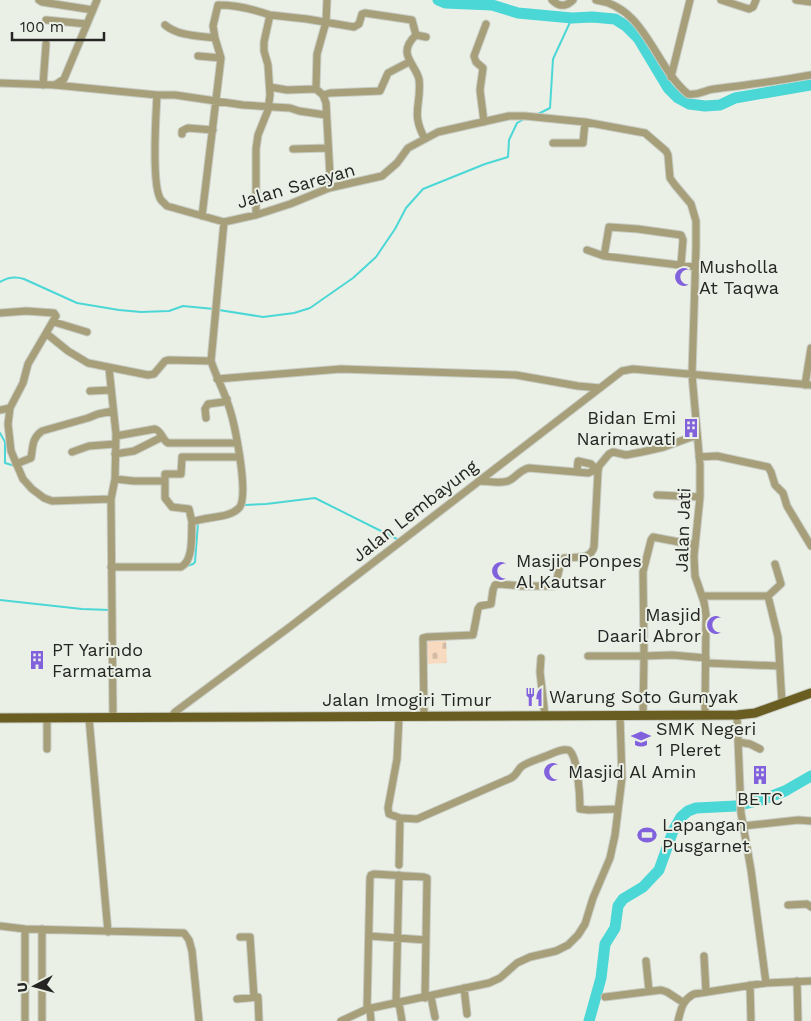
<svg xmlns="http://www.w3.org/2000/svg" width="811" height="1021" viewBox="0 0 811 1021" font-family="'Work Sans',sans-serif">
<style>
.cemetery{fill:url(#cemetery-stones)}
.lines{fill:none;stroke-linecap:round;stroke-linejoin:round}
.stream{stroke:#4bd7d6;stroke-width:2}
.river{stroke:#4bd7d6;stroke-width:11}
.minor-casing{stroke:#c7ccc4;stroke-width:9}
.major-casing{stroke:#c7ccc4;stroke-width:11}
.minor{stroke:#a79f79;stroke-width:7}
.major{stroke:#6a5d21;stroke-width:9}
.labels{text-anchor:middle;stroke-width:4;stroke-linejoin:round;paint-order:stroke}
.street-label{font-size:18px;fill:#252623;stroke:#ebf0e7}
.poi-label{font-size:18px;fill:#252623;stroke:#ebf0e7;text-anchor:start}
</style>
<defs>
<pattern id="cemetery-stones" width="16" height="16" patternUnits="userSpaceOnUse" patternTransform="scale(1.25)"><rect width="16" height="16" fill="#f8dac0"/><path d="M2 7V4a2 2 0 0 1 4 0v3zM10 15v-3a2 2 0 0 1 4 0v3z" fill="#d4bba5"/></pattern>
</defs>
<rect width="100%" height="100%" fill="#ebf0e7"/>
<path class="cemetery" d="M446,638L447,663L424,664L425,639Z"/>
<g class="lines">
<path class="stream" d="M538,114L550,108L553,59L572,18
M0,282C8,277 15,276 24,279L77,303L119,310L141,312L169,311L183,306L214,309
M219,310L263,317L294,313L310,308L353,278L376,257L395,229L406,208L423,189L485,164L508,157L509,140L517,123L524,119
M0,433L5,442V463L15,466
M243,507L244,505L266,504L315,498L397,539
M187,566L193,564L195,562L198,523
M0,600L82,609L110,610"/>
<path class="river" d="M438,0L445,3L492,5L518,13L572,18L592,17L615,19L626,26L638,38L668,88L678,98L689,104L705,106L720,105L735,98L811,85
M589,1021L601,978L605,944L615,928L618,906L623,899L643,887L659,870L673,831L681,817L688,811L696,808L736,806L761,800L785,791L811,776"/>
<g class="minor-casing">
<path id="minor" d="M39,0L42,2L93,10
M327,0L326,22L317,54L316,89L323,95L326,103L330,176L329,188
M552,0C559,7 566,7 573,0
M596,0C646,7 654,66 688,94C699,96 704,90 714,89C747,85 779,81 811,75
M721,0L749,9L753,7L756,0
M796,0L811,2
M46,20L87,24
M165,25C178,36 199,36 215,38L221,58L202,216
M416,35L426,37
M215,38L213,26L218,5C236,5 253,9 270,15
M198,56L221,58
M671,77L690,0
M0,83L55,85L157,95C156,114 151,186 161,200C163,202 165,204 167,206L224,222L256,215L290,204L329,188L382,176L397,163L408,148L438,132L509,116H525L585,122L645,133L666,151L668,155L670,178L675,185L691,204L696,221V247L692,375L700,465V497L694,556L695,576L704,602L706,615L705,715
M43,85L46,44
M55,85L64,79L97,0
M270,87L287,90L316,89
M157,95H175L243,105L290,108L299,111L326,115
M323,95L330,93L380,91L388,73L409,62
M484,122L480,90L483,68L476,62L474,56L486,24
M182,134V131L188,128L213,130
M553,143H583L585,122
M293,149L328,148
M256,215V149L258,135L268,110L270,95L268,65L264,51V42L270,15L307,19L354,27L359,24L362,14L365,13L412,20L416,35C396,54 415,63 419,79C422,105 410,112 425,139
M587,250L604,256L696,267
M604,256L609,227L638,229L681,235L683,240L681,265
M0,313L26,311L54,313L56,316L28,364L23,383L10,408L8,424L11,451L23,479L32,489L44,498L52,501L111,499L113,718
M54,322L87,332
M47,334L68,351L88,363L148,375L154,374L165,361L168,360L211,361
M109,368L116,434L115,479
M217,379L341,369L516,375L578,386L600,388
M805,385L811,348
M90,391L111,390
M0,410L10,408
M206,418L205,409L208,404L223,402L227,399
M116,436L155,429C162,431 162,440 168,443H237
M72,452L89,446L115,444
M115,454L134,451L162,437
M699,457L717,456L768,467L771,472L775,485L783,493L787,506L811,546
M16,464L31,458C33,446 32,438 42,431L88,418L98,414L113,411
M165,481V474H181L182,457H240
M479,481C487,481 500,484 508,481C516,478 519,470 529,468L588,473L593,471V466L591,464L578,461L577,472
M657,495L700,497
M111,499L115,479L134,481H165V498L172,507L189,509L192,522
M111,567H181C194,560 191,535 192,522C206,516 228,519 239,508C250,496 234,420 228,404C223,389 216,376 211,361L224,222
M702,596H768L781,584L775,564
M768,596L778,637L782,703
M588,656H644L643,572L651,540L653,537L658,538L695,545
M541,658L540,672L545,716
M706,663L779,666
M643,715L644,656L672,655L706,658
M737,715L741,813L751,870L766,983
M399,717L397,759L388,808L389,814L400,818L417,819L511,778C517,775 517,771 521,767C527,762 539,759 546,756C552,754 561,748 568,750C578,752 580,799 580,809L589,810L617,809
M424,717L423,638L427,637L473,635L478,609L480,606L491,604L493,590L495,585L499,584L521,586H554L556,584L560,565L564,558C575,556 590,561 594,547L598,471L599,466L609,454L613,452L626,455L642,452L664,447L697,435
M89,718L108,932
M171,718L175,712L291,626L622,371L633,369L811,385
M738,742L750,744L760,749
M47,749V719
M743,826L798,820L811,821
M399,865L400,818
M788,905L807,904L811,907
M0,926L25,929L184,933L189,940L192,951L199,1021
M25,929V1021
M42,929V1021
M369,936L426,940
M240,937H250L254,997
M704,956L706,992
M646,961L649,991
M797,981L798,1021
M750,985L751,1021
M464,988L467,1014
M431,997L435,1017
M605,997L661,990L667,992L684,1003
M237,999L258,997L259,1021
M399,1003L402,1021
M396,1004L399,875
M367,1009L370,878L371,875L374,874L424,877L427,878L425,998
M370,1009L371,1021
M341,1021L367,1009L489,983L500,978L517,963L530,957L556,951L568,945L578,935L585,924L593,898L610,858L615,835L622,778L620,716
M678,1021C681,1010 682,1000 694,994L766,983L811,981"/>
</g>
<g class="major-casing">
<path id="major" d="M0,718L737,715L755,713L811,693"/>
</g>
<use href="#minor" class="minor"/>
<use href="#major" class="major"/>
</g>
<defs>
<g id="mosque-bare" transform="scale(1.5)"><path d="M3.5-4.9A6 6 0 1 0 3.5 4.9A5 5 0 1 1 3.5-4.9Z" fill="#8161dc" stroke="#ebf0e7" stroke-width="2.5" paint-order="stroke"/></g>
<g id="building-bare" transform="scale(1.5)"><path d="M-4-6H4V6H1V3H-1V6H-4ZM-2.5-4.3h1.7v1.8h-1.7ZM.8-4.3h1.7v1.8H.8ZM-2.5-1h1.7V.8h-1.7ZM.8-1h1.7V.8H.8Z" fill="#8161dc" stroke="#ebf0e7" stroke-width="2.5" paint-order="stroke"/></g>
<g id="restaurant-bare" transform="scale(1.5)"><path d="M-5-6h1v4h1v-4h1v4h1v-4h1v5L-1.5 .5V6h-2V.5L-5-1ZM5-6V6H3V1.5H1.5Q1.5-4 5-6Z" fill="#8161dc" stroke="#ebf0e7" stroke-width="2.5" paint-order="stroke"/></g>
<g id="school-bare" transform="scale(1.5)"><path d="M0-5L7-2L0 1L-7-2ZM-4 1L0 2.5L4 1V4Q0 6-4 4Z" fill="#8161dc" stroke="#ebf0e7" stroke-width="2.5" paint-order="stroke"/></g>
<g id="stadium-bare" transform="scale(1.5)"><path d="M0-5a6.5 5 0 1 0 0 10a6.5 5 0 1 0 0-10ZM-3.5-1.8h7v3.6h-7Z" fill="#8161dc" stroke="#ebf0e7" stroke-width="2.5" paint-order="stroke"/></g>
</defs>
<g fill-rule="evenodd">
<use href="#mosque-bare" x="684" y="277"/>
<use href="#building-bare" x="691" y="428"/>
<use href="#mosque-bare" x="501" y="571"/>
<use href="#mosque-bare" x="716" y="625"/>
<use href="#building-bare" x="37" y="660"/>
<use href="#restaurant-bare" x="534" y="697"/>
<use href="#school-bare" x="641" y="739"/>
<use href="#mosque-bare" x="553" y="772"/>
<use href="#building-bare" x="760" y="775"/>
<use href="#stadium-bare" x="647" y="835"/>
</g>
<g class="labels">
<g class="street-label">
<text transform="translate(296 186) rotate(-16)" y="6">Jalan Sareyan</text>
<text transform="translate(415 511) rotate(-38)" y="6">Jalan Lembayung</text>
<text transform="translate(683 530) rotate(-88)" y="6">Jalan Jati</text>
<text x="407" y="706">Jalan Imogiri Timur</text>
</g>
<g class="poi-label">
<text x="699" y="273">Musholla<tspan x="699" dy="21">At Taqwa</tspan></text>
<text x="676" y="424" text-anchor="end">Bidan Emi<tspan x="676" dy="21">Narimawati</tspan></text>
<text x="516" y="567">Masjid Ponpes<tspan x="516" dy="21">Al Kautsar</tspan></text>
<text x="701" y="621" text-anchor="end">Masjid<tspan x="701" dy="21">Daaril Abror</tspan></text>
<text x="52" y="656">PT Yarindo<tspan x="52" dy="21">Farmatama</tspan></text>
<text x="549" y="703">Warung Soto Gumyak</text>
<text x="656" y="735">SMK Negeri<tspan x="656" dy="21">1 Pleret</tspan></text>
<text x="568" y="778">Masjid Al Amin</text>
<text x="760" y="805" text-anchor="middle">BETC</text>
<text x="662" y="831">Lapangan<tspan x="662" dy="21">Pusgarnet</tspan></text>
</g>
</g>
<g transform="translate(35 986) rotate(264)" stroke="#ebf0e7" stroke-width="4" paint-order="stroke">
<path d="M0-4L9 19L0 12L-9 19Z" fill="#252623"/>
<text y="-8" font-size="14" font-weight="bold" text-anchor="middle" fill="#252623">U</text>
</g>
<path d="M12 32v8h92v-8" fill="none" stroke="#252623" stroke-width="2.5"/>
<text x="20" y="32" font-size="15" fill="#252623" stroke="#ebf0e7" stroke-width="4" paint-order="stroke">100 m</text>
</svg>
